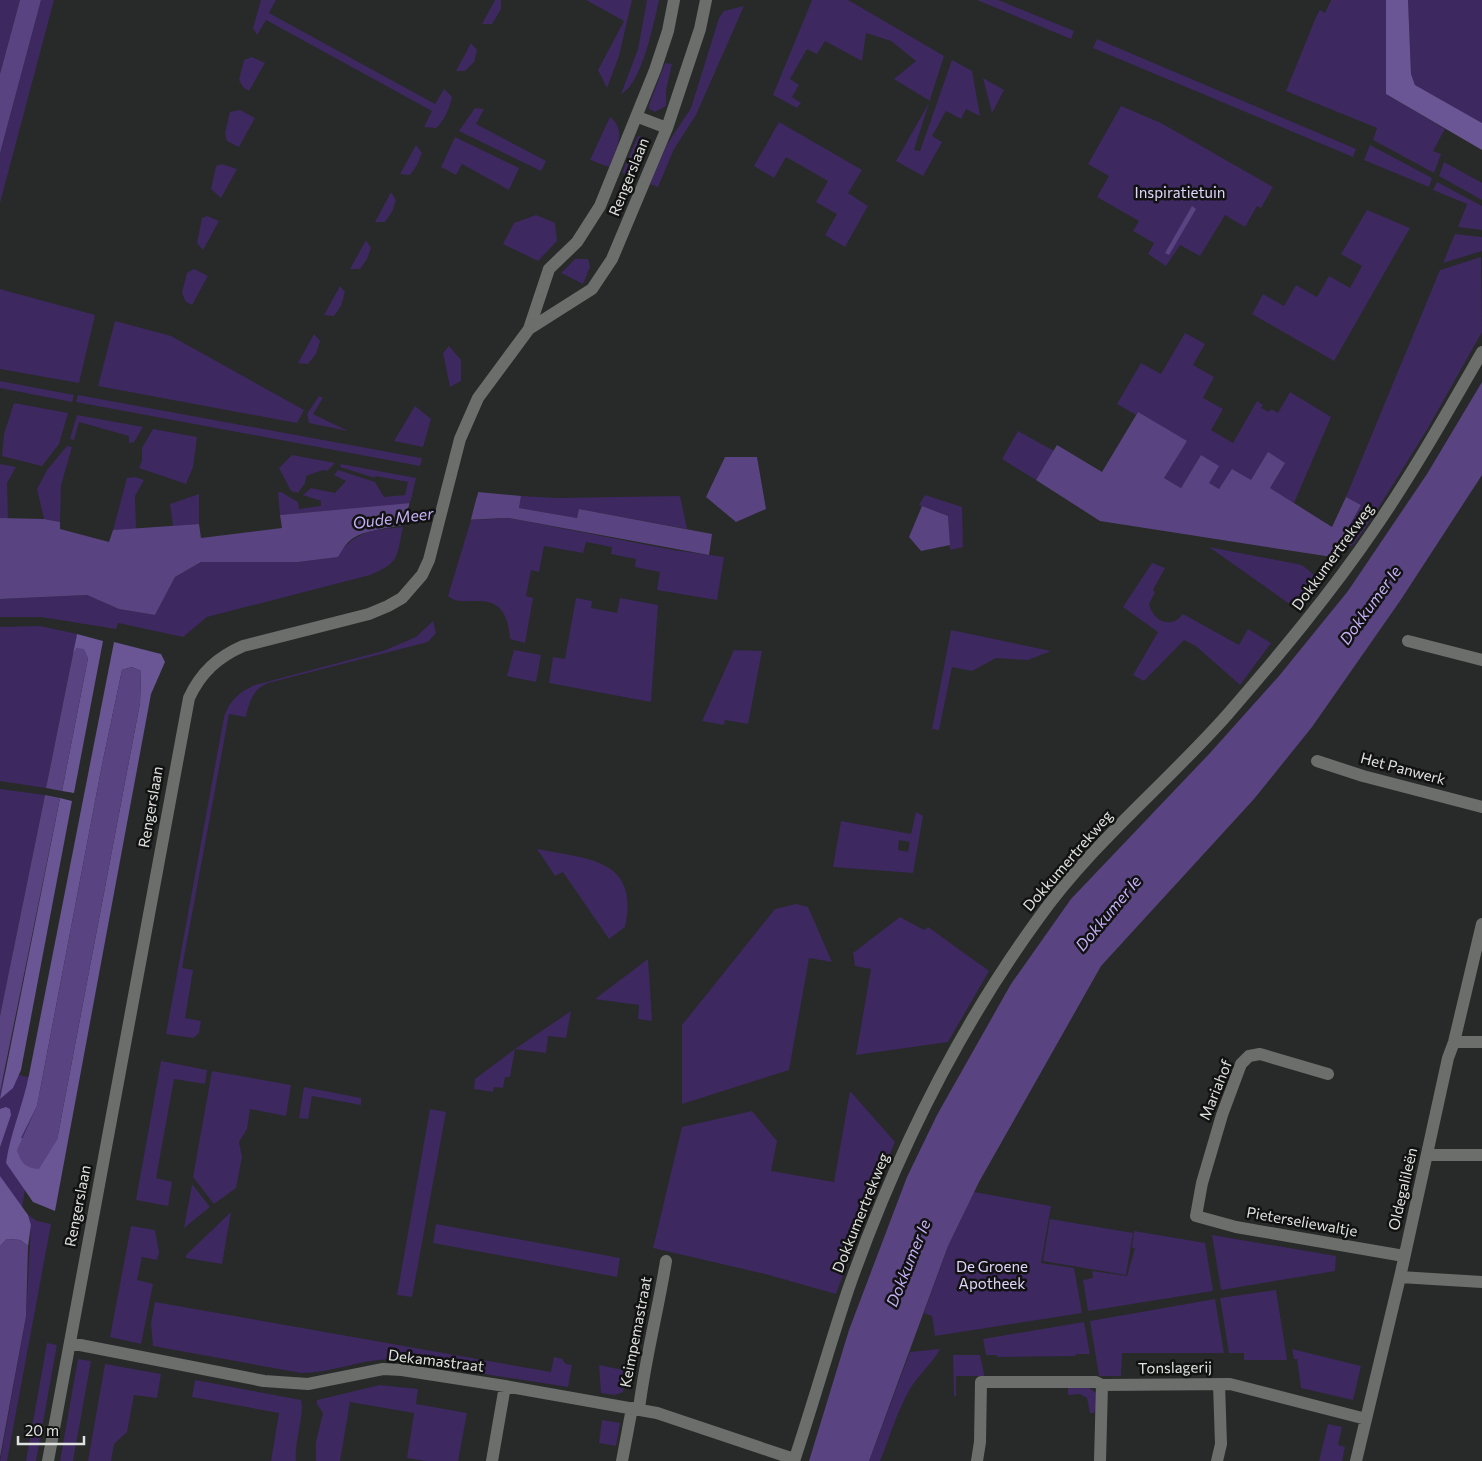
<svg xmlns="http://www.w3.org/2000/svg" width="1482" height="1461" viewBox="0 0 1482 1461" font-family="Commissioner,sans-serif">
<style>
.green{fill:#3d2860;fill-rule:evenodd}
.forest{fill:#6a5595;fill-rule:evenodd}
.water{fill:#594481}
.pier{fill:#272a28}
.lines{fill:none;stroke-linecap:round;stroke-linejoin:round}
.minor{stroke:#6b6e6b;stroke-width:12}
.labels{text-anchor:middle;stroke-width:5;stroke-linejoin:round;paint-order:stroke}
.street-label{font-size:15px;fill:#e0e2e0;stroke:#111211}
.park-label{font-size:15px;fill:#e0d5fb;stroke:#111211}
.water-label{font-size:16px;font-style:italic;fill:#c6b0f9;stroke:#111211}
</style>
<rect width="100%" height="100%" fill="#272a28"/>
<path class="green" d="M0,0H20L0,74Z
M41,0H54L0,203V153Z
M261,0H276L269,13L435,104L444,89L452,97C450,107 444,122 436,128L424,127L432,111L266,20L257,35L253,28Z
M495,0H501V9L492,24H482Z
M586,0H632L619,56L607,88L598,70L624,21Z
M647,0H659C654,22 642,84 621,94L638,49Z
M812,0H848L944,56L914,150L920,151L952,60L972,71L980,116L966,109L961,119L946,111L932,136L942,142L923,176L896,161L930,101L894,79L916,61L891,41L866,33L862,61L825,41L817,54L807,49L790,79L799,85L792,97L801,103L797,108L773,95Z
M977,0H998L1074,31L1071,39Z
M1331,0H1386V94L1445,129L1433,151L1441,154L1434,173L1373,140L1377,128L1286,91L1316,17L1320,10L1325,13Z
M1408,0H1482V123L1415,85L1411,74Z
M744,6L696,115L674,149L658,187L650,184L666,146L691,108L719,18L724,11Z
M1097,39L1356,149L1353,157L1093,48Z
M471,43L477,50L474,62L465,71H456Z
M252,57L265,63L249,91L243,87L239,80L244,60Z
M665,63L672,64L666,90V106L655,112L649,109V105Z
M983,78L1004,90L992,113Z
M1121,106L1161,123L1273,187L1261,208L1257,206L1245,227L1225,215L1200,256L1180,245L1166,266L1148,254L1154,243L1133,231L1139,221L1097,197L1109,176L1088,164Z
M475,108L484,109L476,124L546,161L541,171L459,131Z
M240,110L255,118L239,147L227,141L225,133L230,112Z
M610,117C628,131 615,151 609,167L590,160Z
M779,122L862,170L848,193L868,206L845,247L825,235L837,214L816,202L828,181L786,157L774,178L754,166Z
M638,136L642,137L644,142L631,176L622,173Z
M455,137L519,168L509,190L462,164L456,175L441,167Z
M416,145L422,153L417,165L410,175L400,174Z
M1370,145L1432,178L1429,187L1364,160Z
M1444,162L1482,183V200L1439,176Z
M222,164L237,169L221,198L211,189L216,166Z
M1437,182L1482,206V230L1458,227L1467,204L1433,190Z
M391,192L396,200L392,212L385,222H375Z
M1367,210L1410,228L1334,361L1252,314L1263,294L1284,306L1296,285L1317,297L1329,276L1350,288L1362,266L1341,254Z
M536,215L555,223L557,241L538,261L503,244L514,223Z
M207,216L219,221L203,250L197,243L202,218Z
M1455,234L1482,237V251L1443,263Z
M366,240L371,248L367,259L360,269H350Z
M1481,257L1482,332L1428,428L1379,507L1354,544L1332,557L1361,505L1346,497L1440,270Z
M575,259H588L590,267L583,284L561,273Z
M194,269L208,276L192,305L185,301L182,292L187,273Z
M340,286L345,292L341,306L334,316L324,315Z
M0,289L95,315L79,383L0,369Z
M115,321L171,336L304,410L297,423L98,386Z
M1185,333L1205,344L1193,365L1214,377L1203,398L1223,409L1211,430L1233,443L1257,401L1263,405L1261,408L1269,412L1271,409L1278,413L1290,392L1331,417L1294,503L1269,488L1251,480L1219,489L1209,483L1201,455L1181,488L1164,478L1138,412L1136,415L1117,404L1141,363L1161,374Z
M314,334L320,341L316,354L308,364L298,363Z
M449,346L461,360V381L450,387L443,353Z
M0,381L74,395L72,402L0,388Z
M78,395L421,458H422L420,466L76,402Z
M319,396L323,398L313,414L348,431L309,423L307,414Z
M14,403L68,413L59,444L42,466L2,456L4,434Z
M415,406L431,419L423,447L394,441Z
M77,415L143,427L134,442L129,443V436L79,422L74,440L70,439Z
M153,429L197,437L193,467L186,484L139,468L142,461V448Z
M1018,431L1054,451L1036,480L1002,459Z
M67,446L72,447L61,485L60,522L44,519L37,489L47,470Z
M292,455L335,463L327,471L323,470L306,476L305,483L298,493L291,491L279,468Z
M0,464L16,467L7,483L8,518H0Z
M341,464L416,478L410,504L280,515L278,492H281L298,502L299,509L321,506V501L303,495L311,488L335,493L346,481L334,475L338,470L375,482L384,497L405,495L408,482L375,476V478L340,467Z
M135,477L144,480L135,496L136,529L113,530L127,478Z
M199,494V524L173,526L170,504Z
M925,495L962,507L963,547L950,550L948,516L919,505Z
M521,496L557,498L680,496L687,529L579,509L577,518L519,508Z
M509,518L673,550L724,557L717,600L657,590L660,572L635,567L636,559L611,554L612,547L586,542L583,553L544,546L539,572L531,570L526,596L533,598L525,643L510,639C506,580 464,612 448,596L471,520Z
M403,527C396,557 401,562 370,575L207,617L183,637L118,623L116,629L41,617H0V599L87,595L119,609L155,615L175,577L201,562H298L337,557C355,530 374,530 403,527Z
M1209,547L1302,565L1319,579V583L1298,610Z
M1152,563L1165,568L1153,590L1155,592L1149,604C1153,621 1171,630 1183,614L1239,645L1248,629L1271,643L1240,685L1196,646L1184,640L1144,681L1133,675L1158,632L1123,607Z
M576,598L592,601L591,608L617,613L620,598L658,605L651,702L549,683L553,657L565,659Z
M433,621L436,633L428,642L268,683C253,689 249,702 246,717L229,714L182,968L193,970L185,1018L201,1021L199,1033L193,1038L166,1034L224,717C229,701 240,691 255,685L383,651L416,637Z
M40,626L77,634L46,788L0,781V627Z
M951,630L1051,651L1028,660L996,658L972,671L952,667L939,730L932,729Z
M514,650L541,655L536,682L507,676Z
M734,650L762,651L748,724L725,720L724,725L702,721Z
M0,789L45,795L0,1016Z
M916,812L923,816L913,873L833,867L841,821L911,834ZM899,840L910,842L908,852L898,850Z
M537,849C587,859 640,858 625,927L609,939L563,872L555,876Z
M796,904L808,907L832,962L809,958L789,1070L682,1104V1025L775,909Z
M900,917L924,930L928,927L989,971L948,1042L856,1055L871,969L855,966L853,953Z
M648,959L652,1021L638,1019L639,1005L595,999Z
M571,1011L566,1038L548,1036L546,1053L515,1049L510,1077H505L503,1088L494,1087L493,1092L474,1089L475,1079L515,1049Z
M161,1061L207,1070L205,1084L174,1079L156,1178L172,1182L168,1206L136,1200Z
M212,1071L291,1085L286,1116L250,1109L247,1129L239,1142L242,1157L236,1188L214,1204L193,1177Z
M5,1072L42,1080L17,1240L7,1239L0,1246V1092Z
M304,1087L361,1098V1105L312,1096L308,1119L299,1118Z
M850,1091L895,1142L866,1211L836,1294L765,1274L653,1248L682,1127L752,1111L777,1141L771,1171L834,1182Z
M430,1109L446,1112L412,1297L397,1295Z
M192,1184L210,1207L184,1228L192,1185Z
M974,1192L1051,1206L1041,1263L1074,1268L1082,1313L935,1336L932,1316L924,1313L948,1246Z
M231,1212L222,1264L186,1258V1255Z
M28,1215L37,1221L51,1224L7,1461H0L26,1316L31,1225Z
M1050,1219L1133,1233L1126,1275L1043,1261Z
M436,1224L620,1258L617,1277L433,1243Z
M131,1226L155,1230L159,1252L157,1260L142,1257L137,1280L153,1284L141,1344L110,1337Z
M1134,1231L1205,1243L1213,1291L1088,1311L1083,1280L1093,1278L1092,1271L1127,1276L1135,1248H1132Z
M1212,1235L1336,1256L1335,1271L1221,1290Z
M1276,1290L1287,1360H1244V1353H1229L1220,1298Z
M1215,1299L1224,1353H1122L1121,1376H1099L1090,1321Z
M155,1302L551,1372L554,1357L562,1359L566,1364L572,1365L568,1387L390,1359C359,1360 331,1373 301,1373L153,1346L151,1323Z
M1084,1322L1090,1354H1076L1075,1356L997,1357V1355H986L983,1339Z
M47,1343L57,1345L36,1461H26Z
M940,1349C932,1364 919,1374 910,1389C897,1411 890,1437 880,1461H869L910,1352Z
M1292,1349L1361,1366L1353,1400L1301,1388L1297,1359H1294Z
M953,1355H980L984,1374V1376H956V1396H954Z
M78,1359L91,1361L73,1461H60Z
M105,1364L161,1374L157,1398L134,1395L127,1432L114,1444L111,1461H88Z
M599,1365L628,1371L623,1392L615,1395L601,1393Z
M195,1380L301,1400C305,1413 294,1442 296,1461H271L279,1413L192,1397Z
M380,1385L418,1389L416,1404L467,1413L458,1461H426L407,1458L414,1413L350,1402L340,1461H316V1442L323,1413L317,1404V1400Z
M1068,1388H1089L1096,1393L1097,1407L1094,1413H1090L1087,1398L1080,1394L1068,1395Z
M602,1420L620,1423L616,1446L599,1443Z
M1328,1424L1342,1427L1338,1445L1345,1447L1342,1461H1319Z"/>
<path class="forest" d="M1386,0H1408L1411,74L1415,85L1482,123V150L1386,94Z
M77,634L103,641L74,793L62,791L88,658L77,648L73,654Z
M114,642L161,654L165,662L151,694L55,1211L33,1202L6,1163C10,1134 23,1105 29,1075ZM132,667L141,671L140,703L57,1140L21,1138L37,1106L102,765L122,670Z
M60,798L72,801L21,1070L13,1088L0,1099Z
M6,1107L10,1109L11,1115L0,1147V1109Z
M0,1176L28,1215L31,1225L28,1246L20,1240L7,1239L0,1246Z"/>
<path class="water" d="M20,0H41L0,153V74Z
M1192,206L1196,209L1169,255L1165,253Z
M1482,382V475L1400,601L1312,727L1254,799L1101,966L979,1182L948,1246L869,1461H809L849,1330L907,1177L937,1115L1011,984L1071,899L1210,753L1279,676L1348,591L1427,474Z
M1138,412L1187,441L1164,478L1181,488L1201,455L1219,466L1209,483L1219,489L1232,469L1251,480L1268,452L1285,463L1270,488L1332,527L1346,497L1361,505L1332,557L1100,521L1036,480L1057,445L1102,472Z
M725,457H757L766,509L736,522L706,497Z
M478,492L521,496L519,508L577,518L579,509L712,534L709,555L509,518C477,519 379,523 355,537C347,541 343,549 338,557L298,562H201L175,577L155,615L119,609L87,595L0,599V518L44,519L60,522V529L109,542L113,530L199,524L201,538L282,528L280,515L477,497Z
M922,506L948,516L950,545L921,551L909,537Z
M77,648L84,649L88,658L62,791L46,788L73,654Z
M132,667L141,671L140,703L57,1140L39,1169C25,1168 21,1163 17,1150L37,1106L102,765L122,670Z
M45,795L60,798L0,1092V1016Z
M7,1239L20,1240L28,1246L26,1316L0,1457V1246Z"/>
<path class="pier" d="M476,492H478L470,523L403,529L410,501L475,495Z"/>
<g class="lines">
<path class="minor" d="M638,117L667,128
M529,329L549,269L577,242L600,206L655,70L668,31L674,0
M1408,641L1482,660
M1317,761L1363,776L1482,807
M1454,1042H1482
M1328,1074L1260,1054L1249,1056L1241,1064L1222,1115L1202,1183L1196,1216L1236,1227L1404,1256
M1427,1155H1482
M1400,1277L1482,1282
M70,1343L264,1381L308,1384L383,1369L402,1370L505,1386L657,1413L794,1459
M639,1409C645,1359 658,1311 666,1261
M48,1461L189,698C201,672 218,657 243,646L369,614L388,606L402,598L422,575L429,560L460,439L478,398L529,329L592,289L612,259L667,128L700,29L706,0
M492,1461L505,1386
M622,1461L632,1408
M794,1461C813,1404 829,1347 848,1290C894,1159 956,1032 1038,919C1092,843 1166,784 1227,715C1279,655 1331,593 1375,528C1414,471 1448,411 1482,352
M977,1461L980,1442L981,1382H1096L1102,1385L1230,1384L1366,1419
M1100,1461L1102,1385
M1217,1461L1221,1444L1219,1384
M1356,1461L1400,1277L1448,1058L1454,1042L1482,924"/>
</g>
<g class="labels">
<g class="street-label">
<text transform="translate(629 177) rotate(-68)" y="5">Rengerslaan</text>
<text transform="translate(1333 557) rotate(-54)" y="5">Dokkumertrekweg</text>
<text transform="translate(1403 769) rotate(15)" y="5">Het Panwerk</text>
<text transform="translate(151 807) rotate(-80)" y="5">Rengerslaan</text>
<text transform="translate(1068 861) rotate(-49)" y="5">Dokkumertrekweg</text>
<text transform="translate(1216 1090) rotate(-68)" y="5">Mariahof</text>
<text transform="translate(1403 1189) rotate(-77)" y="5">Oldegalileën</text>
<text transform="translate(78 1206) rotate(-79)" y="5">Rengerslaan</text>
<text transform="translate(861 1213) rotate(-68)" y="5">Dokkumertrekweg</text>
<text transform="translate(1302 1222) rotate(10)" y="5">Pieterseliewaltje</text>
<text transform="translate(636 1332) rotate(-79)" y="5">Keimpemastraat</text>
<text transform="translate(436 1361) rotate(7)" y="5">Dekamastraat</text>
<text transform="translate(1175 1368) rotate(-1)" y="5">Tonslagerij</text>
</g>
<g class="park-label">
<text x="1180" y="198">Inspiratietuin</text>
<text x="992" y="1272">De Groene<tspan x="992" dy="17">Apotheek</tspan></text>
</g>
<g class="water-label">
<text transform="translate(393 518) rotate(-7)" y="6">Oude Meer</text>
<text transform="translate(1370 605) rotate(-54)" y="6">Dokkumer Ie</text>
<text transform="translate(1108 913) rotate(-50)" y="6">Dokkumer Ie</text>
<text transform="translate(908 1263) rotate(-68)" y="6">Dokkumer Ie</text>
</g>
</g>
<path d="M18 1436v8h66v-8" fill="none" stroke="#e0e2e0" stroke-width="2.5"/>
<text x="25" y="1436" font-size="15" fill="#e0e2e0" stroke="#111211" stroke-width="4" paint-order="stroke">20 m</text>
</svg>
